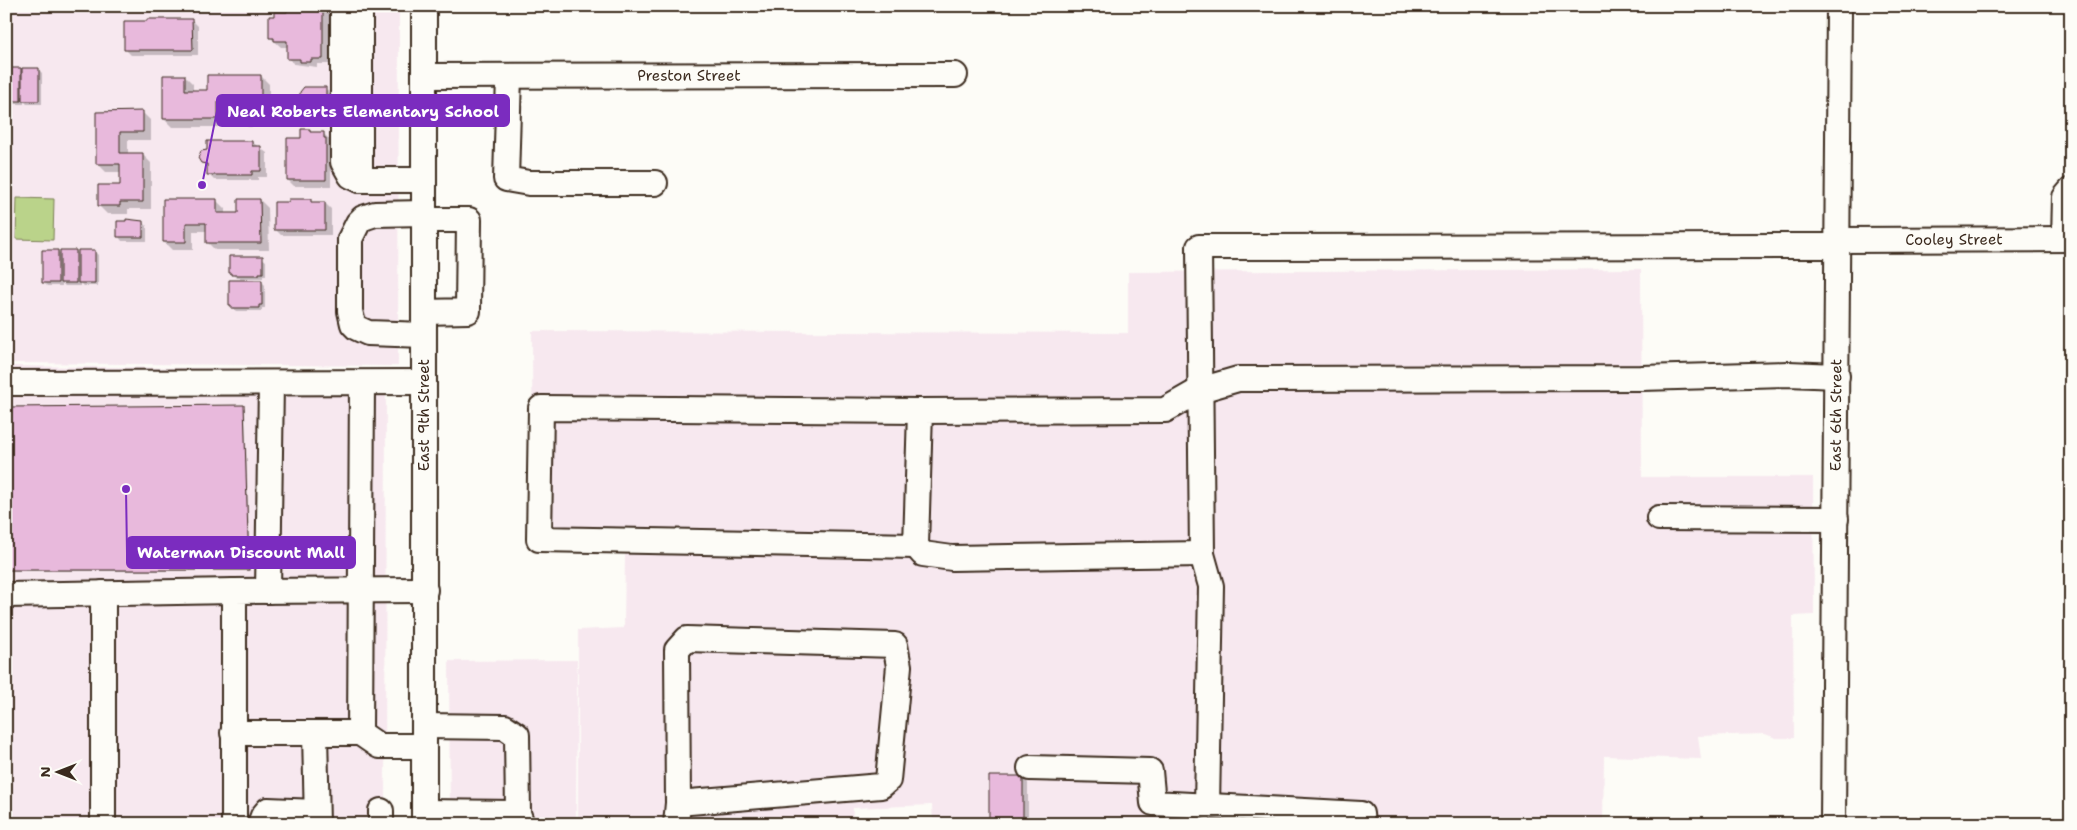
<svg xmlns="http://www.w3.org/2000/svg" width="2077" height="830" viewBox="0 0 2077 830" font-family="'Shantell Sans',sans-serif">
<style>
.built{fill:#f7e8ef}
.green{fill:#bad38a;stroke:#7a7e54}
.shadow{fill:#0003}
.building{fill:#e8b9dc;stroke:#3b2a1e}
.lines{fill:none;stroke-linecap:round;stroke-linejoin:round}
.minor-casing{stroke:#3b2a1e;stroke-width:28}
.minor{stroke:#fdfcf7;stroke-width:24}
.labels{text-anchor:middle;stroke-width:4;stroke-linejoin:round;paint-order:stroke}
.street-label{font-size:15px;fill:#3b2a1e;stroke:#fdfcf7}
.leader{fill:none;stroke:#7b2cbf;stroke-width:2}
.callout-dot{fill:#7b2cbf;stroke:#fdfcf7;stroke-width:2}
.callout{fill:#7b2cbf;stroke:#7b2cbf;stroke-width:2}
.callout-label{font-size:16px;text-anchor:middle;font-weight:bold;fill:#fff}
</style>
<rect width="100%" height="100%" fill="#fdfcf7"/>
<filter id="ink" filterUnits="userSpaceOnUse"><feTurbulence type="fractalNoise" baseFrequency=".02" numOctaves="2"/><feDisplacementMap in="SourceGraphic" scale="10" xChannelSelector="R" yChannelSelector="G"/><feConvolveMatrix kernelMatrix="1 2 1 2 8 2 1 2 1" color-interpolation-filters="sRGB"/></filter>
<g filter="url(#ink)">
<path class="built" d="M6,6H399L398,366L6,363Z
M1641,269L1642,477H1813L1814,615L1793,616L1794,738H1776L1765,734L1698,736L1701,759L1604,756L1603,824H933L932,805L853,808L852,824H578V630L624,628L625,550L533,546L532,331L1128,333V272Z
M6,366L386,370L385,824H6Z
M577,660L576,824H450L449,661Z"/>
<path class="green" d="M17,198L54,199L53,240L16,239Z"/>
<path class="shadow" d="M288,6H329V64H317V67L294,64L288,58V47H281L271,38L288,13Z
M192,20L198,26V55H131L125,49Z
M6,69H20L24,72L38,69L42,73V104H27L24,101V104H9L6,101Z
M185,76L193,84V91H208L261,76L269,84V127H248L240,119V108H225V127H172L164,119Z
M325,89L329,92V109H309L301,101Z
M98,113H143L151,121V140H128V155H143L151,163V209H128V214H107L99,206L122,187V172H106L98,164Z
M309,130L312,133H323L329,139L331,145V186H294L288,180L302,139Z
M252,142L267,153V177H258V180H214L208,174V169L202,162Z
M260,200L268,208L269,250H215L207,242V231H193V250H172L164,242V201H217L225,209V214H239Z
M310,201L313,203H325L331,209V235H281L275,229Z
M134,220L136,222H143L147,226V241H122L119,237V222Z
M58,251L61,254L76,251L79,254L94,251L98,255V286H83L80,283V286H65L62,283V286H47L43,282Z
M262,258L266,261V276H263V278H236L231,272Z
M261,281L265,285V308H262V311H236L230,305Z
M244,406L245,408L250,571H6V408Z
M1022,777L1028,783V824H990Z"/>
<path class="building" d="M287,6H323V59H311V62H300V59H287V41H274V38H269V16H274V12H287Z
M147,19H192L193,50H124V21H147Z
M6,68H21V101H6Z
M22,68H39V101H22Z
M163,75H185V90H207V75H261V119H238V101H218V119H163Z
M304,87H326V105H304L300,101V92Z
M143,111V132H120V153H143V202H120V206H98V185H120V164H96V112Z
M301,129H310V132H324V138H326V180H287V138H301Z
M207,141H252V146H261V171H252V175H207V164L201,163L198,158L201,151L207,150Z
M163,199H217V213H238V199H260L261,243H206V223H186V242H163Z
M289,199H311V202H325V230H274V202H289Z
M126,219L143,221V237H117V221H126Z
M42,250H58V283H42Z
M60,250H76V283H60Z
M78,250H95V283H78Z
M229,256H263V273H259V275H231V273H229Z
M229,280H262V305H259V308H231V305H229Z
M244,405L249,570H6V407Z
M989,776H1023V818H1017V824H989Z"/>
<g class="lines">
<g class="minor-casing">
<g id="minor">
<path d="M343,6V162L351,176L360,180"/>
<path d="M360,6V180H424"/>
<path d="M424,6V824"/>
<path id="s1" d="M424,76L955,75"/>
<path d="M509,76L506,179L529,183H655"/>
<path d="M424,213L375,214L363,218L358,223L350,239V311L353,324L357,328L368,333L424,335"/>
<path d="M424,220H469L468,311L424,312"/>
<path d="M2064,239L2065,197L2071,190"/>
<path id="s2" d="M1838,240L2071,239"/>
<path d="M6,383L424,382"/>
<path d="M1659,518L1836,519"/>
<path d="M916,546L539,539L541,408L920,411"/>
<path d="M1202,554L952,558L923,554L916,546L920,411L1165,410L1200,390L1238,379L1641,378L1789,374L1837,376"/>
<path d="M268,591L271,383"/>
<path d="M103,593V824"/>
<path d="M6,595L234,591"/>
<path d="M424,726L505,727L517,735L518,813L522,824"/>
<path d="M233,733H360L379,746H424"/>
<path d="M315,733L317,824"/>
<path d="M360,733L362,383"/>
<path d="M1030,768L1150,771L1153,803L1361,814L1362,824"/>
<path d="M1207,807L1211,586L1202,554L1199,247L1838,246"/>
<path d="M424,812L518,813"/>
<path d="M234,824V591L425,590"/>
<path d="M260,824L263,816L268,810L316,812"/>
<path d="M381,824V811"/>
<path d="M676,824L678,803L677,650L687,639L895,645L899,666L888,780L881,786L678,803"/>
<path id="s3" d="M1833,824L1839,6"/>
</g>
</g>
<use href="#minor" class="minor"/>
</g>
</g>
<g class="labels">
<g class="street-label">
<text dy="5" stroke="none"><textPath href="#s1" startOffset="265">Preston Street</textPath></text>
<text dy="5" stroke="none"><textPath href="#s2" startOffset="116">Cooley Street</textPath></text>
<text transform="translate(424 415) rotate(-90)" y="5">East 9th Street</text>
<text dy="5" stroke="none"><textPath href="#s3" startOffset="409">East 6th Street</textPath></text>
</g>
</g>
<path class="leader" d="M202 185L217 111M126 489L127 553"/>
<g class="callout-dot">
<circle cx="202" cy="185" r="5"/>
<circle cx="126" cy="489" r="5"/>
</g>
<g class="callout">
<rect x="217" y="95" width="292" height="31" rx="5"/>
<rect x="127" y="537" width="228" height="31" rx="5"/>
</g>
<g class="callout-label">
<text x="363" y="117">Neal Roberts Elementary School</text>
<text x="241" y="558">Waterman Discount Mall</text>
</g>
<rect width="2077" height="830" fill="none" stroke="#fdfcf7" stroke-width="25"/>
<rect x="12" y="12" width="2052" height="805" fill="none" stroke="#3b2a1e" stroke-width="2" filter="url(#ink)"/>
<g transform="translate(58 772) rotate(270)" stroke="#fdfcf7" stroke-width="4" paint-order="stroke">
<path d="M0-4L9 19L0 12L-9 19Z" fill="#3b2a1e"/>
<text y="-8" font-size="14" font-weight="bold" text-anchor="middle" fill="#3b2a1e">N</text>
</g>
</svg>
